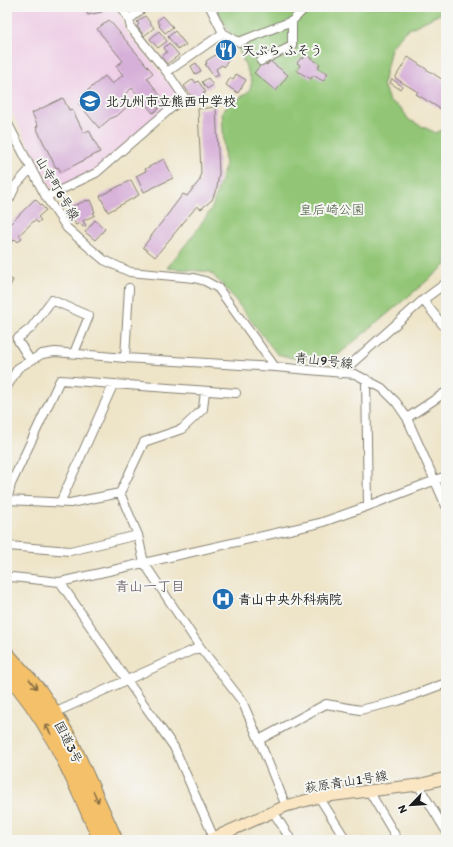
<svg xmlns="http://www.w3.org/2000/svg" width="453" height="847" viewBox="0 0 453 847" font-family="Itim,'Klee One',sans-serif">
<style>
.built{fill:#efd0e7}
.green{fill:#92c676;stroke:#577149}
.building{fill:#d7b0d9}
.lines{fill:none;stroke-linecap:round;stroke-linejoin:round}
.street-casing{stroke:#858072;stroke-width:10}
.secondary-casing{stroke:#858072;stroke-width:13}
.highway-casing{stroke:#858072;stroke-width:17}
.street{stroke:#fff;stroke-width:8}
.secondary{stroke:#fbe6c3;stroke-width:11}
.highway{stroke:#f4c16a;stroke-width:15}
.oneway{stroke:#886e43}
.labels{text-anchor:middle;stroke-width:4;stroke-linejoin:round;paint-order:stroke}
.poi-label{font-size:13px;font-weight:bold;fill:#1c1c1c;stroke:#f6f6f2;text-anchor:start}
.street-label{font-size:13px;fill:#1c1c1c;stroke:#f6f6f2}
.park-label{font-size:13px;fill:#45583c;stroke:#f6f6f2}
.neighbourhood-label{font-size:14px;fill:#5d505e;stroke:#f6f6f2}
</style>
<rect width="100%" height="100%" fill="#f6f6f2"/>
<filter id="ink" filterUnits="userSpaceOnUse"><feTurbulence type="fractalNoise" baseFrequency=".025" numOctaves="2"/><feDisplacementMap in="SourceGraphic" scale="8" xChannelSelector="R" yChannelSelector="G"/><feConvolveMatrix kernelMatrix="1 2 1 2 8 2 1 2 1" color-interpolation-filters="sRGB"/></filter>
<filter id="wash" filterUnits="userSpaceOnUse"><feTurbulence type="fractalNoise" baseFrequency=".012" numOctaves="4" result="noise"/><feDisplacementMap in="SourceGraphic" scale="16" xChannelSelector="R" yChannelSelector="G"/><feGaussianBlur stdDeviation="0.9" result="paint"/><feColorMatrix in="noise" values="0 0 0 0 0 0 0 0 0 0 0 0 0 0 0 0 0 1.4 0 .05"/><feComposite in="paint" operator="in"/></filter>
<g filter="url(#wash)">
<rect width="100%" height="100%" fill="#eee4c8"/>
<path class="built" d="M7,7H116L120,14L126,31L177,92V98L94,171L55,190L51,188L7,104Z"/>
<path class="green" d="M216,7H446V11L405,31L391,48L383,84L389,101L401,108L409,120L436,133L446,128V265L332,360L292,358L277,354L229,292L210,272L167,268L194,234L212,208L225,167L222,111L249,91L252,82L240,52Z"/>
<g id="blocks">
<path class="building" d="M84,7H105L102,12L88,15Z
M145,16L154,28L144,36L137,26L139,24L137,22Z
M163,16L173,27L165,33L159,26L160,25L157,21Z
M109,20L153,73L147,78L163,99L157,104L159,108L153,113L132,88L123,96L129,105L118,115L111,118L99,128L79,104L84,101L80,97L105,76L112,84L123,75L116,66L123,61L97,29Z
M159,31L167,41L158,48L150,39Z
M175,31L186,45L178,49L168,37Z
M169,43L179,55L167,64L161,57L167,52L164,48Z
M223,47L230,50L229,53L231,54L224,67L222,65L216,69L219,75L214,77L205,64H207L206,61L217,54L218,56Z
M306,55L320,64L318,68L328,73L323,81L313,75L311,79L297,71L300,65L297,63L301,58L303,59Z
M408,57L446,82V108L444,111L416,94L418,92L395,78Z
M270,61L288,75L276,91L254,73L263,62L267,65Z
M196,63L201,71L195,74L191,66Z
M236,74L246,80L238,93L226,85L230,78L233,80Z
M208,78L213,85L207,89L202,82Z
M193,79L196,83L198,81L206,92L203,93L205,95L195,101L184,86Z
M392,79L402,86L400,89L390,83Z
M63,98L69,110L72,109L84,133L89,130L100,152L61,172L58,167L56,168L36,127L38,126L32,113Z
M216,107L219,173L217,187L212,200L201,209L197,206L155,257L143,247L183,194L187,196L200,180L201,172L198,109Z
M164,159L173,178L144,192L136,176L146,171L145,169Z
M131,180L139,195L108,212L100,196Z
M35,199L46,210L38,217L41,220L38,223L35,220L19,235L22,238L18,242L15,239L8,246L7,227Z
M87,200V201L90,200L95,212L93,213L95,215L83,221L86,226L83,227L80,223L76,225L67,209Z
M95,220L105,229L95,240L85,232Z
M7,277L13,280L7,292Z"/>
</g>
</g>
<g filter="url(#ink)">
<use href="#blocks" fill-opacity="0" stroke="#858072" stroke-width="1"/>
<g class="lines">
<g class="street-casing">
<path id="street" d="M129,20L144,7
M223,33L239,42L292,21L306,7
M261,61L292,46V21
M167,72L223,33L210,7
M7,122L46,197L67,228L85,244L104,260L130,272L194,278L205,281L218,288L275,367L355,374L382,388L396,402L407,418L446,506
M46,197L96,173L184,97L167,72L131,28L129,20L122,7
M7,202L10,198L16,185L31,168
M423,300L446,329
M125,358L129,288
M30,360L17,339L31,328L52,300L89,316L74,353
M340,374L423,300L446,283
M366,379L368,506
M7,387L18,368L42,354L55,352L125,358L275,367
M407,418L446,392
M120,493L144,442L182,429L203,409L205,391
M7,500L70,503L120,493L138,535L144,563L200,647L242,701L259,740L286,806
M7,501L11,484L60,380L236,393
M60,503L113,385
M7,543L8,546L70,551L138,535
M7,578L12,577L60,582L320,523L368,506L446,476
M60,582L126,679L174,747L214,838
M54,713L200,647
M259,740L326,704L360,710L398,701L446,683
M418,785L446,831
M369,791L398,840
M319,797L346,840
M274,813L291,840"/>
</g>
<g class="secondary-casing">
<path id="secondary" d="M209,840L286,806L319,797L418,785L446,778"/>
</g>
<g class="highway-casing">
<path id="highway" d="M7,655L39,691L54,713L70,740L115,840
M7,673C51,720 75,782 101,840"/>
</g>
<use href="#street" class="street"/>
<use href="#secondary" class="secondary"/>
<use href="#highway" class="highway"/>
</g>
<defs><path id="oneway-shaft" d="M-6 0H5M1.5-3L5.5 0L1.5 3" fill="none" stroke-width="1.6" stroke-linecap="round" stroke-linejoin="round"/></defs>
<g class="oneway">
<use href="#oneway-shaft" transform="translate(33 684) rotate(51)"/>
<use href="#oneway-shaft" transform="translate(48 729) rotate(-121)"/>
<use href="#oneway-shaft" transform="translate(96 797) rotate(66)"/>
</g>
</g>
<defs>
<g id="restaurant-disc" transform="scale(1.15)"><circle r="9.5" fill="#1f6fb2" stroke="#f6f6f2"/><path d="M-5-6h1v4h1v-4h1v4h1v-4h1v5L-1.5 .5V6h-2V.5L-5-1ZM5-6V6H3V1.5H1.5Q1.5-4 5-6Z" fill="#fff"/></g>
<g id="school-disc" transform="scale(1.15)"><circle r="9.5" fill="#1f6fb2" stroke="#f6f6f2"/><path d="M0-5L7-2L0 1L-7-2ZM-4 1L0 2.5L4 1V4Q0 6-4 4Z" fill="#fff"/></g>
<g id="hospital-disc" transform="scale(1.15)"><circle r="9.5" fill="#1f6fb2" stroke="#f6f6f2"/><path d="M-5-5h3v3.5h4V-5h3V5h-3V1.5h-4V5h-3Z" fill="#fff"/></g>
</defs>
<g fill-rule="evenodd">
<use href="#restaurant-disc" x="226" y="50"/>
<use href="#school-disc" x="90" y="101"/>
<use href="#hospital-disc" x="223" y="599"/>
</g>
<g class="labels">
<g class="poi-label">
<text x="242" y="55">天ぷら ふそう</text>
<text x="106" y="106">北九州市立熊西中学校</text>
<text x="238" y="604">青山中央外科病院</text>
</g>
<g class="street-label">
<text transform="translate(58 188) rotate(59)" y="5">山寺町6号線</text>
<text transform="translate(324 360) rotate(6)" y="5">青山9号線</text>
<text transform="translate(69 742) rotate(63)" y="5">国道3号</text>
<text transform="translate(346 781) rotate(-9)" y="5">萩原青山1号線</text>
</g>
<g class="park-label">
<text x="332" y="214">皇后崎公園</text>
</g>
<g class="neighbourhood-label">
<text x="150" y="591">青山一丁目</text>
</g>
</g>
<rect width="453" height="847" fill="none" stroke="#f6f6f2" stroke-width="24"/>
<g transform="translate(411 805) rotate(245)" stroke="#f6f6f2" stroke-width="3" paint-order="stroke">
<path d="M0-3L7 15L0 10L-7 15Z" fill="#1c1c1c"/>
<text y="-6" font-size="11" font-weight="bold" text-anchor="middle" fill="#1c1c1c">N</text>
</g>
</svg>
